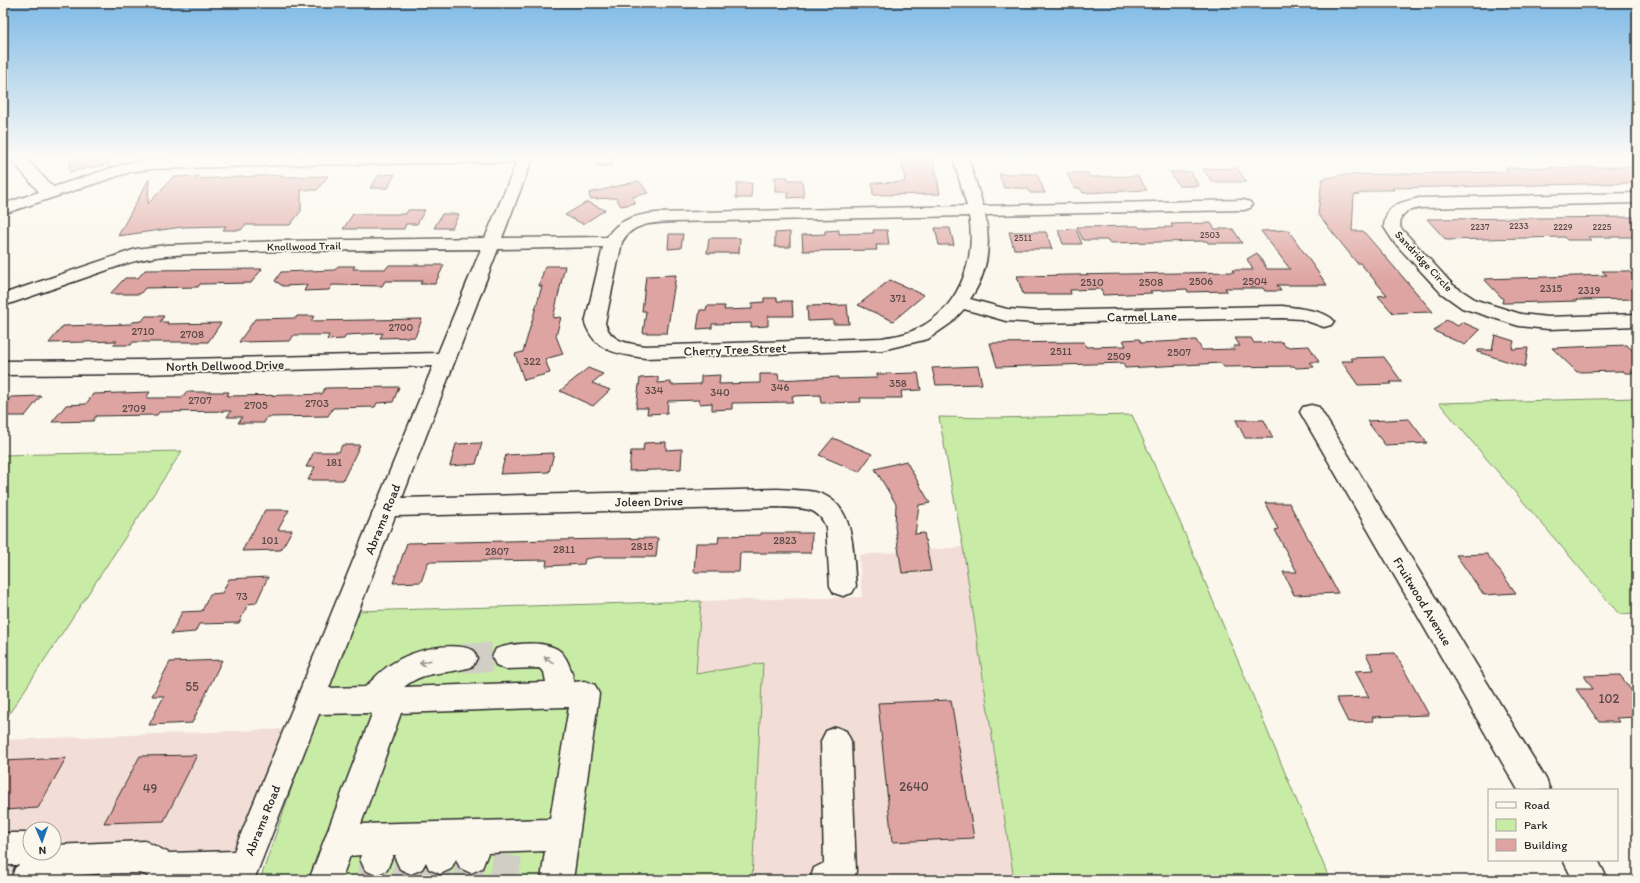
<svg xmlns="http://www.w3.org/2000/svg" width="1640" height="883" viewBox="0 0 1640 883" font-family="Itim,sans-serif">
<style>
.built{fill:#f2ded6;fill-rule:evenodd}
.green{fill:#c8eca5;stroke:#7a8c68}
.building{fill:#dea4a1;stroke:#2b2b2b}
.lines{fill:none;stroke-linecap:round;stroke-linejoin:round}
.minor-tunnel{stroke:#d1cec5;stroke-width:29;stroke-dasharray:29 14;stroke-linecap:butt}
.minor-casing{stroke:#2b2b2b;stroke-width:3}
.minor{fill:#fbf7ec;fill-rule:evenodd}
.oneway{stroke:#93918c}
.labels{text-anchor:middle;stroke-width:3.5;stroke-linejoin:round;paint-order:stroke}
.far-number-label{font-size:9px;fill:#584948}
.far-street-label{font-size:11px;fill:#2b2b2b;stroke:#fbf7ec}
.number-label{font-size:11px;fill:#584948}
.street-label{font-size:13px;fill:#2b2b2b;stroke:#fbf7ec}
.near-number-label{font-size:13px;fill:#584948}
</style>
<rect width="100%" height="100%" fill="#fbf7ec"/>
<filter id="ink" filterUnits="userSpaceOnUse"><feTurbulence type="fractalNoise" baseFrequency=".025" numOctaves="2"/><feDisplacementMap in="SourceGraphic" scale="8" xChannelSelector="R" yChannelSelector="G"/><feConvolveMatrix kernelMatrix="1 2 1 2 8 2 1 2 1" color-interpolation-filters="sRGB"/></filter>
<g filter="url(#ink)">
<path class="built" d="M963,547L1014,880H752L763,663L696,675L701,601L862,597L859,555Z
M287,729L225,880H3V740ZM30,829H54V853H30Z"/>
<path class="green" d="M1637,398V613L1619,614L1439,403Z
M1132,415L1179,520L1330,880H1014L963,547L939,417L994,418Z
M182,451L3,723V455Z
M701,601L696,674L763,663L752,880H260L325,690L356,611Z"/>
<path class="building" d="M71,157H109V164L69,172Z
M901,157H933L940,194L873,195L872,183L905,182Z
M1637,167V183L1392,188L1394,190H1378L1354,195L1352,231H1363L1433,312L1393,313L1378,296L1387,295L1360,263H1357L1349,253L1318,214L1322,179L1342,175L1509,172L1505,168Z
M1237,168L1247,182H1212L1203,169Z
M1170,172H1191L1199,186H1179Z
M1067,173H1088L1090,177L1138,176L1147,190L1083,193L1080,188H1074Z
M395,174L388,188H370L379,175Z
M999,174H1037L1045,193H1030L1028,189L1020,188H1004Z
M282,175L280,177L328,176L317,190H301V211L290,225H245L241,230H223L226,226L182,227L118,236L149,179L148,204L173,177L199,176L196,179Z
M775,177H788V180H802L804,197L788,198V192H775Z
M639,181L648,193L632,197L636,203L621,206L616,198L590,199L589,193Z
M737,183H752L751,198H736Z
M587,202L605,210L583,224L565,215Z
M408,210H425L417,224H406L404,229H343L353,214H406Z
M442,214H459L452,228H434Z
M1637,217V237H1588L1592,240H1567L1564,237L1446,240L1427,219Z
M1211,223L1215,229H1233L1242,243H1208L1207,241L1110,243L1108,240H1083L1077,227L1138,226L1140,228L1173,227L1171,224Z
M935,228H950L954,245H939Z
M1076,229L1082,244H1063L1058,230Z
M839,230V234L874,233L873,230H887L889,245H876L877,250L803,251L802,235L825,234V231Z
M1288,230L1327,285H1277L1281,291H1265L1263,288H1225L1227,291L1188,292L1187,289L1150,291L1152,293L1103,295L1101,289L1070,290L1071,294H1023L1017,276L1234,272L1232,270H1253L1247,259L1257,253L1267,269H1290L1261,231Z
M790,232V247H775V233Z
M1009,232H1046L1052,249H1014Z
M669,234H683L681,248L668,249Z
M709,238H740L739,253H707Z
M389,265H444L435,284H420L422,281H385L382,286L332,285L329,290L304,291L307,285L283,286L275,281L281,272L335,270L338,266H355L353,269H386Z
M545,266H565L553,318L561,317L556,336L563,354L545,359L550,373L524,380L515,354L523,352L542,286H539Z
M262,269L251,283L200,284L198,287L145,288L140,294H110L125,278H138L145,270Z
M1602,271H1628L1637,278V299L1576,300L1577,301L1507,303H1502L1503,299L1484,279L1607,275Z
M676,275L667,333H643L646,311H642L646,276Z
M890,280L924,295L893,321L858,305Z
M764,298H777V301H792L793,316H768V326L751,327V323L712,324V328L697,329L700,310H706L707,306H725L724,310L752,309V303L764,302Z
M847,305L849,324H833V320L808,321L807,306Z
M146,316H164L160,322H168L167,324L221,323L208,342H133L131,345H113L117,341L49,343L63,326L131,324L133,322L142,321Z
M297,316H314L311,321L422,319L415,337L380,338L383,333L346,335L344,339L327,340L329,335H294L290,341L239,342L255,319L296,318Z
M1446,320L1458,326L1462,322L1480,330L1465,345L1434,331Z
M1495,335L1514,341L1512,349L1528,348L1525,367L1478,352V350H1492Z
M1235,338H1251L1254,343L1282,342L1286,347L1309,346L1319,362H1310L1314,367L1296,368L1294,366L1224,367L1221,363L1125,368L1123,363L997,367L990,343L1084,342L1086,347L1126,346L1123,340L1139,339L1141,343L1196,340L1202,350L1235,349L1233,346H1240Z
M1627,345L1637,355V373H1625L1623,371L1577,372L1552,348Z
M1384,357L1402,382H1390L1392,384L1358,385L1341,361H1353L1351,358Z
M978,366L982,384L936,385L932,368Z
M588,368L603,374L592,383L610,390L593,406L560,391Z
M918,373L921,390L901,391L902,398H860L861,402L821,403L820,395L792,396L793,402L732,403V409L712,410V403L699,404V400L668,401L667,413L647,414L648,408H636L640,378L658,377V383L671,382V385L701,384V376L720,375L719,384L760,383V374H778L779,380L838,377V379L877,378V374Z
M399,387L393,402L377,403L375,407L333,408L328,416L267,417L264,423H238L242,417H227L231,411L159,412L157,415L96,416L93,421L52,422L66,405L86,404L93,394L150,392L146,398H182L186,392H229L227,396L295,395L322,394L325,388Z
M41,396L25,416H3V406L11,397Z
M1409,419L1427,443L1385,445L1367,421Z
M1236,420H1264L1273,438H1245Z
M833,438L872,454L859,472L819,455Z
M666,442V450L682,449L681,469L629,471L631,451H643L644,443Z
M482,443L476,464L450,466L456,444Z
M342,445H360L343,480H308L315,467H306L314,452H339Z
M554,453L549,472L500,474L506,455Z
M906,461L930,503L919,505L915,534L924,533L931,571L902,573L895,527L896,504L875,469Z
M1265,503H1289L1338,593L1294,595L1283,572H1297L1275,530L1278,529Z
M265,510H289L278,530H292L281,550L242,551Z
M761,533H812L811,553H740L739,572H694L696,543H718L719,536L761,535Z
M658,538L656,557H597L585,559L584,564L546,566L547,560L428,562L421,582L393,583L407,543Z
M1487,554L1516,593L1484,595L1456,555Z
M268,577L256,603L248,604L239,623L199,624L195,632L171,634L182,612L202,611L210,594L222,593L229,579Z
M1395,653L1429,715L1372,717L1374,721L1348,722L1336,698L1369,697L1355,671L1374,670L1366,654Z
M222,660L192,723L149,725L164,696H152L170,662Z
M1620,675L1637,698V717L1616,718L1619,722H1599L1576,689H1593L1584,676Z
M951,700L974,838L892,842L878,703Z
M197,755L164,821L104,823L140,756Z
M66,758L38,808L3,810V761Z"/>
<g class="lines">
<path class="minor-tunnel" d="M463,658L506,657
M370,880L376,859
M404,880L411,858
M434,880L440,858
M467,880L471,857
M503,880L508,855"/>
<g class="minor-casing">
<path id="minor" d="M229,157H533L502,238L607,237C618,219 637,215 656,213L967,206L953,157H968L983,206L1244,200L1250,202L1252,205L1250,208L1244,210L985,215C991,244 988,274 970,299L1007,309L1037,311L1283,306C1296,308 1326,310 1334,321L1331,325L1324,327L1301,319L1283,318L1037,323L1006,321L964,309L951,323L928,339L882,350L645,358C618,354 595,352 585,323L603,247L498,249L402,498L778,489C790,490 803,490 815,492C857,502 852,552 856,586L852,593L843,596L834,593L830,586L826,527C817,504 799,509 778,507L395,516L329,688L365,687C374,679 382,669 393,663C414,650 449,641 473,650L477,658L473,666C447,676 428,668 404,687L546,682L544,672L539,668L506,669L496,665L492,657L496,649C513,643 549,639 562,653C568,660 572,672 574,682L585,681L595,685L599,694L573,880H541L545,851L488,853L482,868L471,873L460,868L456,859L451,869L440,874L429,869L426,862L422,869L411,874L400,869L395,858L396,855H393L387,870L376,875L365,870L360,859L361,855L350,856L341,880H309L372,714L369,713L319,714L254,880H154C150,878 147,875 143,874C135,871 55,875 50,880H11L15,868L19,865H3V833H30V853H54V845L145,841L169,853L234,851L433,366L142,374L3,375V361L142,360L438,353L481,249C403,250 324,250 246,252C206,254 164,252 125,264L3,306V294L136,249L166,245L282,241L485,238L517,162L287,165L152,169L130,172L3,214V204L39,192L17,166L14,163L17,160H27L53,187L127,163L152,159ZM969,216C977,261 958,313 912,331C903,335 892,336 882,338L645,346C627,343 611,342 605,323L622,242C633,222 654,223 674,222ZM562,707H569L550,819L361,824L401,713Z
M598,157H613L610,165H600L597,162Z
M1637,193V203L1420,208L1407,211L1401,217L1400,227L1453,285L1476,300L1521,314L1548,317L1637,314V326L1548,329L1519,326L1462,308L1441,293L1393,241L1384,227C1386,204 1399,203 1419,198Z
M1311,405L1319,407L1546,779L1550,790H1518L1300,412L1303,407Z
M836,727L846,731L851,741L856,872L853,880H810L814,868L824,863L821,741L826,731Z
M1563,860H1598L1608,880H1573Z"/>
</g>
<use href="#minor" class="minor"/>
</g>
<defs><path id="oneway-shaft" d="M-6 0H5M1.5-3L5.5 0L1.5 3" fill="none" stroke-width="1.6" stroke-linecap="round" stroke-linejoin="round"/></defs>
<g class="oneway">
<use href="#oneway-shaft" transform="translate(549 660) rotate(-145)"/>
<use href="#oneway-shaft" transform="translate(425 662) rotate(164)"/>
</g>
</g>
<linearGradient id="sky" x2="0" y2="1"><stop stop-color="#7fbae6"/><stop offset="0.56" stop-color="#fdfbf6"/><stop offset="1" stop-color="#fdfbf6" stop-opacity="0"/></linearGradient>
<rect width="1640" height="281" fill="url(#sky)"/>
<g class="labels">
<g class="far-number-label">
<text x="1519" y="229">2233</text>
<text x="1480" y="230">2237</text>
<text x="1563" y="230">2229</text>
<text x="1602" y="230">2225</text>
<text x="1210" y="238">2503</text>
<text x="1023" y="241">2511</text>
</g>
<g class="far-street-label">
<text transform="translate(304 246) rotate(-1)" y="4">Knollwood Trail</text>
<text transform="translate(1424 261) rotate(47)" y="4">Sandridge Circle</text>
</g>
<g class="number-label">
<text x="1201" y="285">2506</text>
<text x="1255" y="285">2504</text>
<text x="1092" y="286">2510</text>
<text x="1151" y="286">2508</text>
<text x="1551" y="292">2315</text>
<text x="1589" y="294">2319</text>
<text x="898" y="302">371</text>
<text x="401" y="331">2700</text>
<text x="143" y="335">2710</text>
<text x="192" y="338">2708</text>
<text x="1061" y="355">2511</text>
<text x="1179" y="356">2507</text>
<text x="1119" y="360">2509</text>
<text x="532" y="365">322</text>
<text x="898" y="387">358</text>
<text x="780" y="391">346</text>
<text x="654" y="394">334</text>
<text x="720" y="396">340</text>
<text x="200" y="404">2707</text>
<text x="317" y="407">2703</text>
<text x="256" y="409">2705</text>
<text x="134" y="412">2709</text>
<text x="334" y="466">181</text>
<text x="270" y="544">101</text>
<text x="785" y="544">2823</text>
<text x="642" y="550">2815</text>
<text x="564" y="553">2811</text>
<text x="497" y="555">2807</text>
<text x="242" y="600">73</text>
</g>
<g class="street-label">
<text transform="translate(1142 316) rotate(-1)" y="5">Carmel Lane</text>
<text transform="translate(735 349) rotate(-2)" y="5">Cherry Tree Street</text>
<text transform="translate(225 365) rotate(-1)" y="5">North Dellwood Drive</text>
<text transform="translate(649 501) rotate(-1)" y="5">Joleen Drive</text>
<text transform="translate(382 519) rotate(-68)" y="5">Abrams Road</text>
<text transform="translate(1423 601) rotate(59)" y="5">Fruitwood Avenue</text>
<text transform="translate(262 820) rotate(-68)" y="5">Abrams Road</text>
</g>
<g class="near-number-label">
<text x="192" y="691">55</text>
<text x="1609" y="703">102</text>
<text x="914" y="791">2640</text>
<text x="150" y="793">49</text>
</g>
</g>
<rect width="1640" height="883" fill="none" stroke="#fbf7ec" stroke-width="16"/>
<rect x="8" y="8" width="1624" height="867" fill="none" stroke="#2b2b2b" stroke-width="1.5" filter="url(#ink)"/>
<rect x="1488" y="789" width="130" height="72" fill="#fbf7ec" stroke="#a8a59f"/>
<rect x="1496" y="802" width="20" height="6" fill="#fbf7ec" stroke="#a8a59f"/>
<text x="1524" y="809" font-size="12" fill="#2b2b2b">Road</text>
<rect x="1496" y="819" width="20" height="12" fill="#c8eca5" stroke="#a8a59f"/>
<text x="1524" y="829" font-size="12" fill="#2b2b2b">Park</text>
<rect x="1496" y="839" width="20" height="12" fill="#dea4a1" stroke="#a8a59f"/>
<text x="1524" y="849" font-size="12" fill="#2b2b2b">Building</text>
<g transform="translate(42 841) rotate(178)"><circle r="19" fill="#fbf7ec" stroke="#a8a59f"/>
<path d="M0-3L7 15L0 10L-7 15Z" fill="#1f6fb2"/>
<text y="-6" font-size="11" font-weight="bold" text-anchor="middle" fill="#2b2b2b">N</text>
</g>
</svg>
